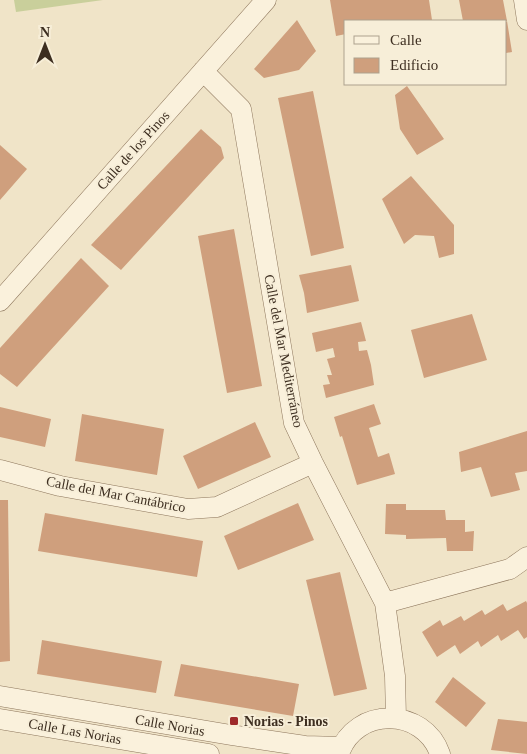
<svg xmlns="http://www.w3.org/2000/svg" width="527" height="754" viewBox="0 0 527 754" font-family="'Times New Roman',serif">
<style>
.green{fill:#c9cf9b}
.building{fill:#cf9f7d}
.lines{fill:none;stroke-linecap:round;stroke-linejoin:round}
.minor-casing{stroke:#8d765c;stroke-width:21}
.minor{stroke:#faf1dc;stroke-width:20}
.poi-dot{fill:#9e2a2b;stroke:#f7eed8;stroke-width:2}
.labels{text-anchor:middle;stroke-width:4;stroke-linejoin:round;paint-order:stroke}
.street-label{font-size:14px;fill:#3d2e20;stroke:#f7eed8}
.poi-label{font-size:14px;font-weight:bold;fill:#3d2e20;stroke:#f7eed8;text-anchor:start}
</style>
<rect width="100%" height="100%" fill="#f0e4c8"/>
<path class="green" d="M14,0H103L16,12Z"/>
<path class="building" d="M330,0H429L432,20L424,21H346V34L336,36Z
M459,0H503L507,21H463Z
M297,20L316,51L299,70L264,78L254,69Z
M507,21L512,52L506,53V22Z
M407,86L444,139L417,155L400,129L395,95Z
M313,91L344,248L311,256L278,98Z
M201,129L221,147L224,158L121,270L91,245Z
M0,145L27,169L0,200Z
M411,176L454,225V254L439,258L434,236L415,235L404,244L382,199Z
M234,229L262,386L227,393L198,236Z
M81,258L109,286L17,387L0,374V348Z
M351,265L359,301L307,313L304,293L299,275Z
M472,314L487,360L424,378L411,330Z
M361,322L366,341L358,342L359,351L367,350L371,365L374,385L326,398L323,385L330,384L327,375H332L327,359L335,357L333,348L316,352L312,333Z
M374,404L381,424L369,428L378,457L389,453L395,474L357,485L342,436L340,437L334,417Z
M0,407L51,419L45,447L0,437Z
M82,414L164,429L157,475L75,461Z
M255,422L271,457L198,489L183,456Z
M527,431V471L515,473L520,490L491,497L481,467L461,472L459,452Z
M0,500H8L10,661L0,662Z
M298,503L314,540L238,570L224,536Z
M386,504H406V510H445L446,520H465V532L474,531L473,551H447L446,538L406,539V535L385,534Z
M45,513L203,541L197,577L38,551Z
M340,572L367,689L334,696L306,580Z
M526,601L527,603V637L524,639L518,630L501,641L498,635L481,647L478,641L460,654L455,645L437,657L422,632L440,620L443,626L461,616L464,621L482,610L485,615L503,604L507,611Z
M42,640L162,661L156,693L37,674Z
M181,664L299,684L293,716L174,696Z
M453,677L486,703L466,727L435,702Z
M498,719L527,722V754L491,750Z"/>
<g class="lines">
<g class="minor-casing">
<path id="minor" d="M524,0L527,20
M203,71L241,109L294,423L313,463L385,603L395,676L396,718
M0,301L266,0
M0,470L60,486L188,509L217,507L313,463
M385,603L510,569L527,557
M0,696L231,735L305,746L341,747
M0,719L209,754
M339,754C355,706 424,707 440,754"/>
</g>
<use href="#minor" class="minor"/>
</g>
<rect class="poi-dot" x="229" y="716" width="10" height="10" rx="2.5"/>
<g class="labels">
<g class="street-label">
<text transform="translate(133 150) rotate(-48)" y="5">Calle de los Pinos</text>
<text transform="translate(284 351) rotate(79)" y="5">Calle del Mar Mediterráneo</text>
<text transform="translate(116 494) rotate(11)" y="5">Calle del Mar Cantábrico</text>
<text transform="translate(170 725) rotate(10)" y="5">Calle Norias</text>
<text transform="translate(75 731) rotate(10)" y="5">Calle Las Norias</text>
</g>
<g class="poi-label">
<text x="244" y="726">Norias - Pinos</text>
</g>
</g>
<rect x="344" y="20" width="162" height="65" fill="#f7eed8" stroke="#ada18e"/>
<rect x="354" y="36" width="25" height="8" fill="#faf1dc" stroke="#ada18e"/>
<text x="390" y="45" font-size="15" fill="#3d2e20">Calle</text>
<rect x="354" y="58" width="25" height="15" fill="#cf9f7d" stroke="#ada18e"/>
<text x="390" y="70" font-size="15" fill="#3d2e20">Edificio</text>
<g transform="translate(45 45)" stroke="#f7eed8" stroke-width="4" paint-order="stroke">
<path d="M0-4L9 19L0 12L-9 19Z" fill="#3d2e20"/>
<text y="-8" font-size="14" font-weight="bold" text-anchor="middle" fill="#3d2e20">N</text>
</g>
</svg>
